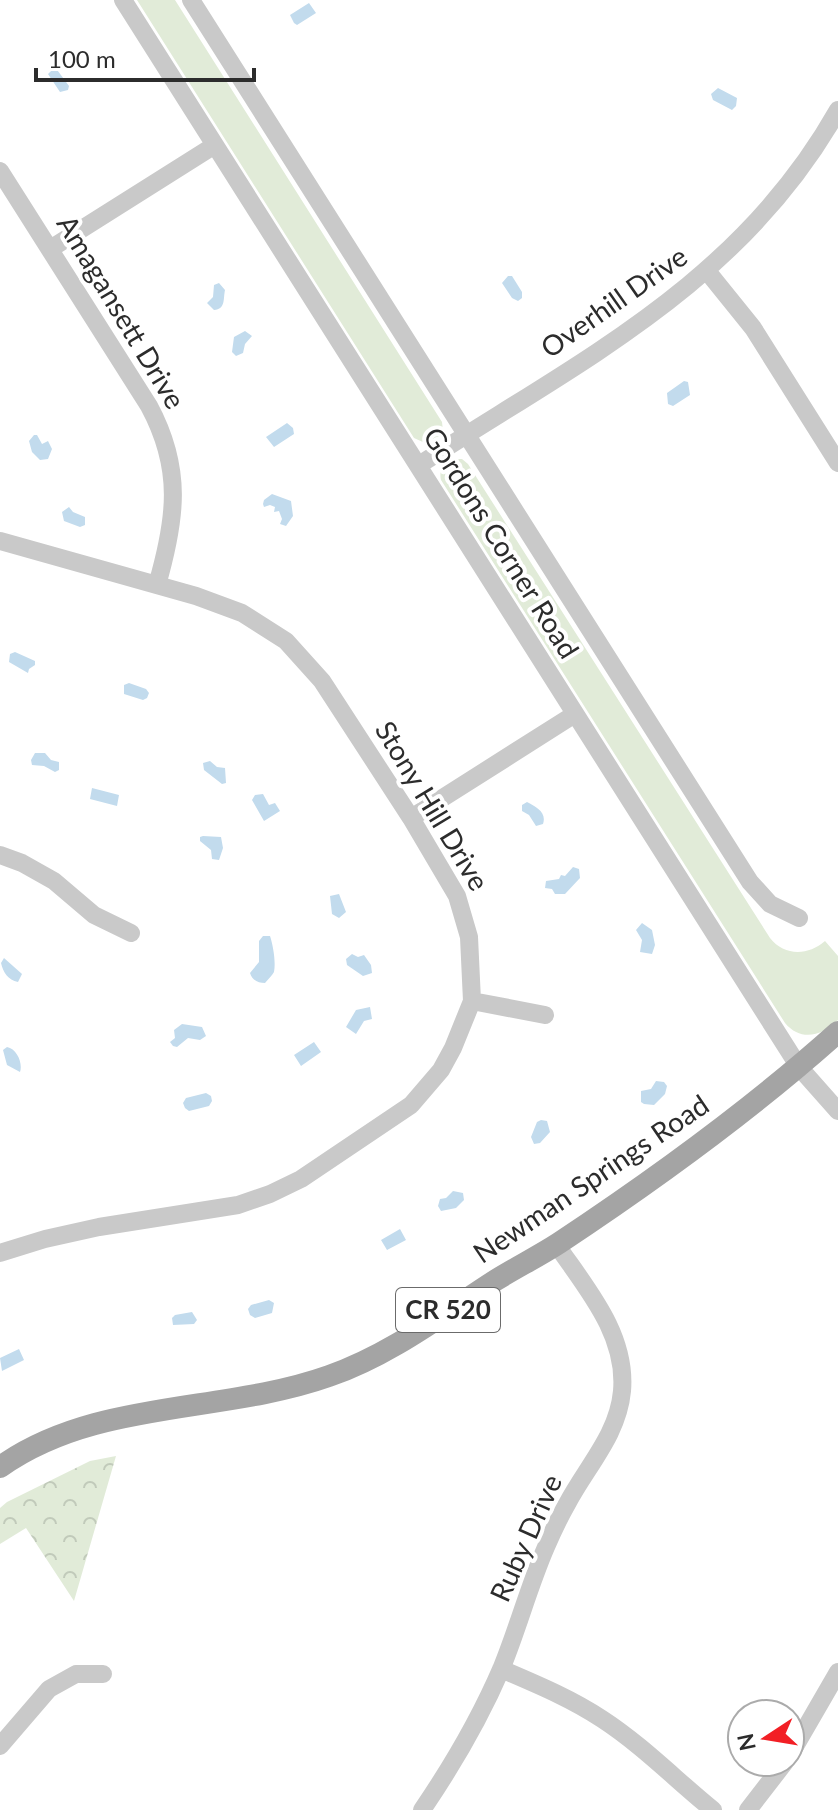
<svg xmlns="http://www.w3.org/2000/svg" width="838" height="1810" viewBox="0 0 838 1810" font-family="Lato,sans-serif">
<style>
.grass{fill:#e1ebd8}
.forest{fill:url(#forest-crowns)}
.water{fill:#c2dbed}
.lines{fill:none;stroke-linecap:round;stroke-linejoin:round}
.minor{stroke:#c9c9c9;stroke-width:18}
.major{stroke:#a4a4a4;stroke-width:22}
.labels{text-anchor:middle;stroke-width:8;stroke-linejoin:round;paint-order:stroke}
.shield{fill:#fff;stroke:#6b6b6b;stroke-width:2}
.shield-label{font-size:26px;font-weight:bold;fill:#2c2c2c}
.street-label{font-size:28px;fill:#2c2c2c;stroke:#fff}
</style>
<defs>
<pattern id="forest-crowns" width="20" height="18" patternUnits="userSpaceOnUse" patternTransform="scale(2)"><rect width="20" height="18" fill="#e1ebd8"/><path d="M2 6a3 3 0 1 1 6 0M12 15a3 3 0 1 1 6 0" fill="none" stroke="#c1caba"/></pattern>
</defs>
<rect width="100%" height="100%" fill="#fff"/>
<path class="grass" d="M137,0H175L442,422L443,431L436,440L425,443L414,438Z
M450,459H462L468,464L770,938C784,956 808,956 825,941L838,956V1020C822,1036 801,1042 785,1023L441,480C439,472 442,463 450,459Z"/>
<path class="forest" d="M116,1456L74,1601L26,1528L0,1544V1508L7,1502L90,1461Z"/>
<path class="water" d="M309,3L316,13L297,25L294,23L290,15Z
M55,67L69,86L68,90L60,92L48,74Z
M718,88L737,98L736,106L732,110L713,100L711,94Z
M508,276H512L522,292V298L518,301L512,298L502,283Z
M219,283L225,290C223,299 226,309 214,310L207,303L213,297L214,285Z
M245,331L252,336L245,344L243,353L236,356L232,352L234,337Z
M684,381L688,382L690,395L673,406L668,404L667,393Z
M287,423L293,428L294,434L274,447L266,437Z
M34,435H37L42,444L48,441L52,449L48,459L40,460L32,452L29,441Z
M272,494L291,501L293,516L286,526L280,524L282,519L279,511L274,512L275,507L270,505L264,507L263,504L264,500Z
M69,507L73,512L85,517V525L80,527L64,521L62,512Z
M15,652L35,661V665L29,669L28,673L9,662L10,654Z
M129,683L146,689L149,693L147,698L143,700L124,694V685Z
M35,753H45L51,760L59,762V770L55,772L44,766L32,765L31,760Z
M210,761L217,767L225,768L226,783L222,784L204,770L203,763Z
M92,788L119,795L117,806L90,799Z
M263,794L269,805L275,803L280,811L264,821L252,800L255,795Z
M527,802C536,807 547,812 543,824L536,826L529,815L522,811V805Z
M203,836L221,837L223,848L219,860L212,859L211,850L200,841V837Z
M573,867L579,869L580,878L565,894H555L552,889L545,888L546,881L559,879L561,875L565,876Z
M339,894L346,912L339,918L332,914L330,896Z
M642,923L652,930L655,945L652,954L640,952L642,940L636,930Z
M263,936H270C273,945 276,962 274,972C272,976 268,979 265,983C258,983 252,980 250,973L259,962V941Z
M352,954L358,957L364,955L371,965L372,973L363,976L347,965L346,959Z
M4,958L22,974L18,982C8,980 3,972 1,963Z
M370,1007L372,1019L364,1021L356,1034L346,1027L356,1010Z
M182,1024L202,1027L206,1036L200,1040L188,1038L177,1047L173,1046L170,1042L175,1038L174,1030Z
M314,1042L321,1052L301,1066L294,1055Z
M7,1047C17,1049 23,1063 20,1072L7,1065L3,1050Z
M656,1081L664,1082L667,1086L665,1094L654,1105L644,1104L641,1102V1091L651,1089Z
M206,1093L211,1096L212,1101L209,1106L189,1111L185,1108L183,1103L186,1098Z
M541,1120L547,1121L550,1132L540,1143L534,1144L531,1137L537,1122Z
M453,1191L463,1193L464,1200L456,1208L441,1211L438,1206L440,1199L446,1198Z
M400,1229L406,1240L387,1250L381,1240Z
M269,1300L274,1303L272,1313L255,1318L250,1315L248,1309L251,1305Z
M192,1312L197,1320L194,1324L173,1325L172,1318L175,1315Z
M19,1349L24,1360L2,1371L0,1358Z"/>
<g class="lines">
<path class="minor" d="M123,0L799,1067L838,1111
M191,0L750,882L770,904L799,918
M0,171L149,406C183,469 176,519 157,585
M50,249L215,145
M707,271L753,328L838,463
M419,465C579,361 740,284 838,110
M0,541L196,596L242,613L286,641L322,681L411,818L457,896L469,937L472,1001L453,1048L441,1070L411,1105L301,1179L270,1194L238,1205L99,1227L45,1239L0,1253
M411,818L575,714
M0,855L22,863L54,881L94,915L131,933
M472,1001L545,1015
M501,1669C536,1684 570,1698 602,1719C642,1745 676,1780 713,1810
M0,1746L49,1689L76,1674H103
M790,1755L838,1672
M422,1810C452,1766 481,1716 502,1667C518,1628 529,1586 546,1547C552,1533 559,1518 567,1504C587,1466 618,1435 622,1391C627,1334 586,1288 556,1244
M748,1810L785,1762"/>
<path class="major" d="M0,1467C95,1399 222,1414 329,1376C390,1355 443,1314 496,1280C517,1267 539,1256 559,1243C657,1178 751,1110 838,1032"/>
</g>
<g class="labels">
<rect class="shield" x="396" y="1288" width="104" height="44" rx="6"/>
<g class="shield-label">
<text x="448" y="1319">CR 520</text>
</g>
<g class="street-label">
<text transform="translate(614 302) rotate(-35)" y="10">Overhill Drive</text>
<text transform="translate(121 312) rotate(59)" y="10">Amagansett Drive</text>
<text transform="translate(501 543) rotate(58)" y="10">Gordons Corner Road</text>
<text transform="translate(432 806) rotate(59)" y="10">Stony Hill Drive</text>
<text transform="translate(591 1179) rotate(-34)" y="10">Newman Springs Road</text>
<text transform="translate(526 1538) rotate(-66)" y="10">Ruby Drive</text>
</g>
</g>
<g transform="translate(766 1738) rotate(258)"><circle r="38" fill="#ffffff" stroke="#ababab" stroke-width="2"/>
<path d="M0-6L14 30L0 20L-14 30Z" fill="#f21f25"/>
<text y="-12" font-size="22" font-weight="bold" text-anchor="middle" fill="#2c2c2c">N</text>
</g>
<path d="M36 68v12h218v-12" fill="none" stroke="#2c2c2c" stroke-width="4"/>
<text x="48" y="68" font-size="24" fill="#2c2c2c" stroke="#ffffff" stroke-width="6" paint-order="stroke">100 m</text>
</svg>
